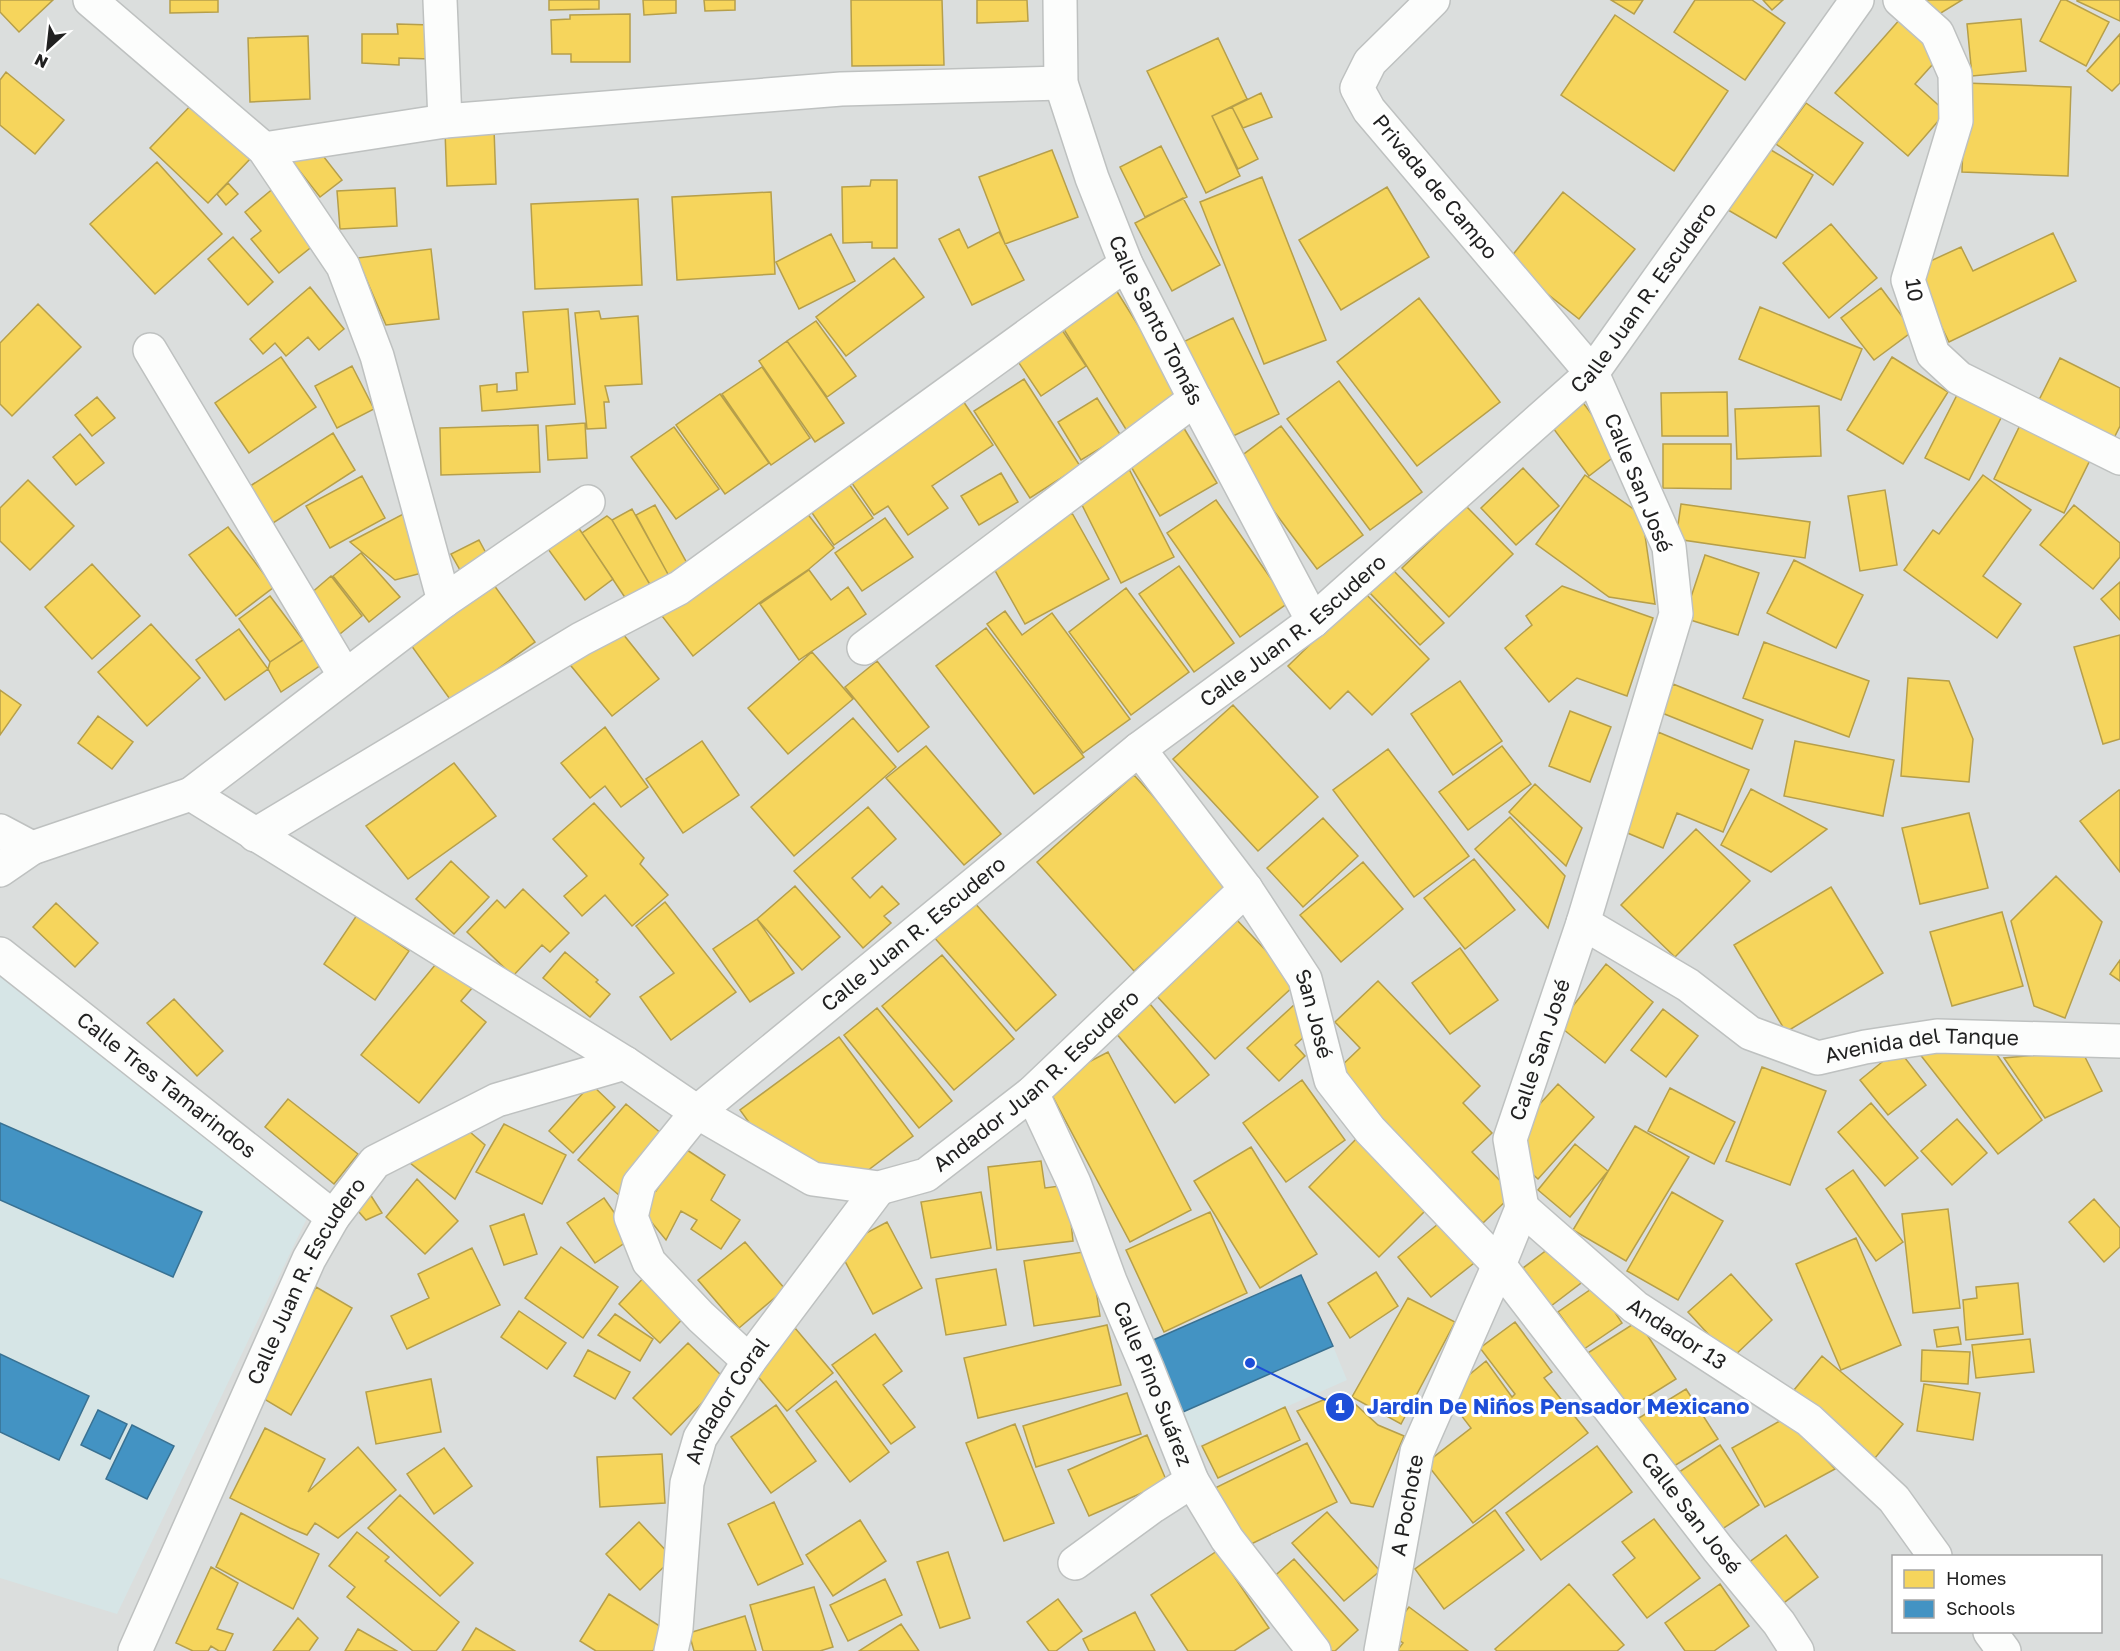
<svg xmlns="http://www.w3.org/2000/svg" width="2120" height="1651" viewBox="0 0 2120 1651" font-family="'Golos Text',sans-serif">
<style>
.residential{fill:#dbdedd;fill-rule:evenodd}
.education{fill:#d6e5e6}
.homes{fill:#f6d55c;stroke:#b69f4a;stroke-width:1.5}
.schools{fill:#4393c3;stroke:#397192;stroke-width:1.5}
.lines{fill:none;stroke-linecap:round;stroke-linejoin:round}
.minor-casing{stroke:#bec1c0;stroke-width:36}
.minor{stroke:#fcfdfc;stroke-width:33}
.labels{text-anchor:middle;stroke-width:6;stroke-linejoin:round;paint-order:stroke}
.street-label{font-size:21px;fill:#212121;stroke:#fff}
.leader{fill:none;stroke:#1d4ed8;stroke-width:2}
.callout-dot{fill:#1d4ed8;stroke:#fff;stroke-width:2}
.mark-label{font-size:18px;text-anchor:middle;font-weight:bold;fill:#fff}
.callout-label{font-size:22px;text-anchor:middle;font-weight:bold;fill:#1d4ed8;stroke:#fff;stroke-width:6;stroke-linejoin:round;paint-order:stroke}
</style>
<rect width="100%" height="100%" fill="#e9efee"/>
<path class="residential" d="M0,0H2120V1651H0ZM1894,1556H2100V1632H1894Z"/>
<path class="education" d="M0,971L308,1216L117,1614L0,1578Z
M1151,1341L1333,1346L1347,1380L1197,1446Z"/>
<path class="homes" d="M0,0H53L19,32L0,12Z
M170,0H218V12L170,13Z
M549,0H599V9L549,10Z
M643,0H676V13L644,15Z
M704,0H735V10L705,11Z
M851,0H942L944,65L852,66Z
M977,0H1027L1028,21L977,23Z
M1611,0H1643L1634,14Z
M1695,0H1752L1785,23L1745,80L1674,32Z
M1763,0H1783L1772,10Z
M1926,0H1962L1936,16Z
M2061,0H2066L2109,22L2086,66L2040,41Z
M2120,0V21L2077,1V0Z
M630,14V62H571V54H552L551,20L570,19V15Z
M1615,15L1728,91L1674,171L1561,95Z
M1901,18L1942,54L1915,84L1946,112L1908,156L1835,93Z
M2021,19L2026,71L1972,76L1967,24Z
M397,24L432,25L431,59L399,58V65L362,63V34H398Z
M2120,34V83L2112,91L2087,71Z
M308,36L310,99L250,102L248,38Z
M1218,38L1247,99L1212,116L1240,176L1206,193L1147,71Z
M6,72L64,120L35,154L0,125V80Z
M1965,83L2071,87L2068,176L1962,172Z
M1261,93L1272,117L1243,128L1232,107Z
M194,102L251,158L208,203L150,148Z
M1806,103L1863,143L1833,185L1776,144Z
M1232,107L1258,159L1238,169L1212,116Z
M494,129L496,184L447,186L445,131Z
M313,143L342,180L320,197L291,160Z
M1161,146L1187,197L1145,217L1120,167Z
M1766,147L1813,175L1776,238L1728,210Z
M1052,150L1078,217L1005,244L979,177Z
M157,162L222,234L155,294L90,224Z
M1262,177L1326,340L1264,364L1200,202Z
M871,180H897V248H872V242L843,243L842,187L870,186Z
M228,183L238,194L226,205L217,194Z
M275,187L319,241L279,273L251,239L261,231L245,212Z
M1387,187L1429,257L1341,310L1299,240Z
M395,188L397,226L340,229L337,191Z
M771,192L775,274L677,280L672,197Z
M1563,192L1635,249L1579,319L1507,262Z
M1183,198L1220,265L1172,291L1135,223Z
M638,199L642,285L535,289L531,204Z
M1831,224L1877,278L1829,318L1783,263Z
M959,229L968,248L999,232L1024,280L972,305L939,239Z
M2053,233L2076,281L1949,342L1913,269L1961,247L1973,271Z
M831,234L855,281L799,309L776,262Z
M233,237L273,282L248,305L208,259Z
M431,249L439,319L386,325L357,258Z
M894,258L924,297L846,356L816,317Z
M310,287L344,329L319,350L308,337L286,356L275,343L263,354L250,339Z
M1881,288L1913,331L1874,360L1841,318Z
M1116,290L1183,397L1127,431L1060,323Z
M1419,298L1500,402L1417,466L1337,362Z
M38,304L81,347L12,416L0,404V343Z
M1760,307L1862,349L1841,400L1739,359Z
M568,309L575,404L482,411L480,386L497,384V392L517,390L516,373L528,372L523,312Z
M599,311L601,319L638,316L642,384L605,386L609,402H604L606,428L587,429L575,313Z
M1233,318L1279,414L1229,438L1183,342Z
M816,321L856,376L827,397L787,341Z
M1060,327L1086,366L1041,396L1015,357Z
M787,341L844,423L815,442L759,361Z
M281,357L316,407L249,453L215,403Z
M1892,357L1948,392L1903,464L1847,430Z
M2060,358L2120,388V426L2112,442L2037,404Z
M352,366L374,409L337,428L315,386Z
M762,367L810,438L771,465L722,394Z
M1024,379L1080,466L1030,498L974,411Z
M1339,381L1422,492L1370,530L1287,419Z
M1727,392L1728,436H1662L1661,393Z
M1958,393L2002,416L1969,480L1925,458Z
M720,394L769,463L725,494L676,425Z
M97,397L115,418L92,436L75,415Z
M961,398L993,445L932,486L948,508L908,535L888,506L874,515L847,476Z
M1097,398L1121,436L1081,460L1058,422Z
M1581,400L1620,452L1589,476L1550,424Z
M1819,406L1821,456L1737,459L1735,409Z
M2023,419L2093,454L2064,513L1994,479Z
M585,423L587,458L548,460L546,426Z
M538,425L540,472L441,475L440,428Z
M1182,425L1217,483L1160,516L1126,458Z
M1281,426L1363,535L1317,569L1236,460Z
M674,427L719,489L676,519L631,457Z
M333,433L355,470L270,525L247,488Z
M80,434L104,463L76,485L53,457Z
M1663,444H1731V489L1663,488Z
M1128,467L1174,557L1121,583L1076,493Z
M1523,468L1559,506L1516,545L1481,508Z
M1001,473L1018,502L979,525L961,496Z
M1585,475L1642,515L1655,604L1609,597L1536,544Z
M1983,475L2031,510L1983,576L2021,604L1997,638L1904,570L1933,530L1939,534Z
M362,476L385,518L330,548L306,506Z
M844,477L873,518L834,545L806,504Z
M28,480L74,526L30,570L0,541V508Z
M1885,490L1897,565L1860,571L1848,496Z
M1216,500L1288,603L1240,637L1167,533Z
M1681,504L1810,522L1805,558L1676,539Z
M655,505L688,565L669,576L636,515Z
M2074,505L2120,543V557L2093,589L2040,545Z
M1466,506L1513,554L1449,617L1402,568Z
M803,508L834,548L809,569L759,603L693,656L662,616Z
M632,509L669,576L652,588L612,520Z
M407,512L422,573L395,580L350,542Z
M1072,513L1109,579L1025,624L988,558Z
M607,516L612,520L652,588L632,608L582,533Z
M885,518L913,557L862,591L835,553Z
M228,527L274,587L236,616L189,555Z
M578,527L613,579L585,600L548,549Z
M479,540L487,555L460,570L451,554Z
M361,553L400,597L369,622L333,576Z
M1705,555L1759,573L1738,635L1684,618Z
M1794,560L1863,595L1836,648L1767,613Z
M92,564L140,616L92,659L45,607Z
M1179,566L1234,643L1194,672L1139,594Z
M1391,568L1444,623L1420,645L1368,591Z
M809,570L831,600L848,587L866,614L799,660L760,604Z
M331,576L362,616L335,638L303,600Z
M491,581L535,642L452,702L408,641Z
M2120,582V620L2101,599Z
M1562,586L1653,618L1627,696L1577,678L1549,702L1505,648L1532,625L1526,616Z
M1126,588L1189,672L1131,715L1069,632Z
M1364,592L1429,659L1372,715L1348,691L1330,709L1288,666Z
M270,596L303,640L270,662L239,619Z
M1005,611L1022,635L1052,613L1130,719L1083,753L987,624Z
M151,624L200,678L147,726L98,672Z
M615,624L659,679L612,716L567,661Z
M986,628L1084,757L1034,794L936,666Z
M239,629L268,669L225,700L196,660Z
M2120,635V739L2103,744L2074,647Z
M307,637L324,663L281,692L268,669L270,662Z
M1764,642L1869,681L1849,737L1743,698Z
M812,652L853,699L788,754L748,708Z
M877,661L929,727L898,752L845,687Z
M1908,678L1949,681L1973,739L1969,782L1901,776Z
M1460,681L1502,741L1453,775L1411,714Z
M1673,684L1763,720L1752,749L1662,713Z
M0,690L21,705L0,735Z
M1233,705L1318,797L1258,851L1173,759Z
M1570,711L1611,727L1590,782L1549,766Z
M98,716L133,742L112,769L78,743Z
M853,718L896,767L794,856L751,807Z
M605,727L648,787L621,807L605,786L590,798L561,763Z
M1658,732L1749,770L1723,832L1677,813L1663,848L1618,829Z
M702,741L739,795L683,833L646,779Z
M1795,741L1894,760L1883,816L1784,796Z
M926,746L1001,834L964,865L886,778Z
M1502,746L1531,784L1468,830L1439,792Z
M1388,749L1469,856L1414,897L1333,790Z
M454,763L496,816L408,879L366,826Z
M1134,775L1232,883L1134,971L1037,862Z
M1535,784L1582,828L1566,866L1509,812Z
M1751,789L1827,829L1771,872L1721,845Z
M2119,790H2120V872L2080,821Z
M594,803L644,858L640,864L668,895L632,926L605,895L582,916L564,896L587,876L553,839Z
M868,807L896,839L852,878L870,898L882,886L899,904L884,916L891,923L863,948L794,871Z
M1969,813L1988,888L1920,904L1902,828Z
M1510,817L1565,876L1548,928L1475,849Z
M1323,818L1358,856L1303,907L1267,868Z
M1696,829L1750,881L1675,957L1621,905Z
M1474,859L1515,910L1465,949L1424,898Z
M451,861L489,897L454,934L416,899Z
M1363,862L1403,909L1341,962L1300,915Z
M2056,876L2102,922L2065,1018L2034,1006L2011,921Z
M795,886L840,937L802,970L757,919Z
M1831,887L1883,973L1786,1032L1734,945Z
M523,889L569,933L550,952L542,945L513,976L467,932L497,900L505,908Z
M973,901L1056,995L1016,1031L933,936Z
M665,902L736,992L671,1040L640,997L674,973L636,926Z
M56,903L98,943L75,967L33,927Z
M2002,912L2023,986L1952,1006L1930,932Z
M357,915L409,951L375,1000L324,964Z
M1235,918L1297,983L1215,1059L1154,993Z
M757,919L794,973L750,1002L713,949Z
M1460,948L1498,1000L1450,1034L1412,983Z
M565,952L598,980L596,982L610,994L590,1017L543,978Z
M942,955L1014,1039L954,1090L882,1006Z
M440,959L473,987L461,1001L486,1022L419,1103L361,1055Z
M2120,960V981L2110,974Z
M1606,964L1653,1002L1605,1063L1558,1025Z
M1378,981L1480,1086L1463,1103L1492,1133L1472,1152L1513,1194L1483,1223L1336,1071L1360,1048L1335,1022Z
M174,999L223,1051L197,1076L147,1023Z
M1150,1004L1209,1075L1175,1103L1115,1032Z
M1295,1004L1316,1026L1295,1045L1305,1056L1279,1081L1247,1048Z
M877,1008L952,1101L919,1128L844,1035Z
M1663,1009L1698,1036L1666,1077L1631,1050Z
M839,1037L913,1136L867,1171L786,1160L764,1143L740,1110Z
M1915,1048L1993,1049L2042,1120L1998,1154Z
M1898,1049L1926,1085L1888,1115L1860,1080Z
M2082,1051L2102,1091L2045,1118L2004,1058Z
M1108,1052L1191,1210L1130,1242L1046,1084Z
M1762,1067L1826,1091L1790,1185L1726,1161Z
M1302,1080L1345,1140L1286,1182L1243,1123Z
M591,1084L615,1107L573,1153L549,1131Z
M1558,1084L1594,1117L1538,1179L1519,1162L1518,1128Z
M1670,1088L1735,1122L1714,1164L1648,1131Z
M288,1099L358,1154L334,1184L265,1127Z
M1871,1103L1918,1158L1885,1186L1838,1132Z
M626,1104L668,1139L620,1196L578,1160Z
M1957,1119L1987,1153L1952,1185L1921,1151Z
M504,1124L566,1155L542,1204L476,1172Z
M463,1126L485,1145L455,1199L404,1158Z
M1635,1126L1689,1157L1626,1261L1573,1230Z
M1358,1137L1428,1208L1379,1257L1309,1187Z
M1575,1144L1608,1171L1570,1217L1538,1190Z
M1251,1147L1317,1254L1260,1288L1194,1181Z
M684,1148L725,1175L711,1200L740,1220L721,1249L691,1229L697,1220L681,1211L666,1240L648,1218V1185L656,1191Z
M1041,1161L1045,1188L1067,1185L1073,1241L997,1250L988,1167Z
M1853,1170L1903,1242L1876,1261L1826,1189Z
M417,1179L458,1221L425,1254L386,1217Z
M368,1191L382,1213L366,1220L351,1203Z
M981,1192L991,1248L931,1258L921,1202Z
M1672,1192L1723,1221L1678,1300L1627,1271Z
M604,1198L632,1238L595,1263L567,1223Z
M2094,1199L2120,1228V1247L2104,1262L2069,1222Z
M1948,1209L1960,1308L1913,1313L1902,1214Z
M1210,1212L1247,1293L1164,1332L1126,1250Z
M524,1214L537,1254L504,1265L490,1226Z
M1444,1219L1478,1260L1431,1297L1398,1257Z
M887,1222L922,1288L873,1314L838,1248Z
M1856,1238L1901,1345L1841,1370L1796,1264Z
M745,1242L785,1289L739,1328L698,1280Z
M1556,1243L1585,1280L1551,1306L1523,1268Z
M561,1247L618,1287L583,1338L525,1298Z
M472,1248L500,1305L407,1349L391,1316L429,1298L418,1274Z
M1090,1251L1100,1316L1034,1326L1024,1261Z
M996,1269L1006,1325L946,1335L936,1279Z
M1376,1272L1398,1306L1350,1338L1328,1303Z
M648,1273L689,1312L660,1343L619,1304Z
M1731,1274L1772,1320L1731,1359L1688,1312Z
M2018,1283L2023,1334L1966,1340L1963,1300L1977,1298L1976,1287Z
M1597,1285L1622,1323L1584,1349L1558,1312Z
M316,1287L352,1308L291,1415L254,1393Z
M1408,1298L1455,1322L1401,1424L1352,1397Z
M519,1311L566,1343L547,1369L501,1337Z
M615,1314L653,1339L640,1361L598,1335Z
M1638,1321L1676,1379L1620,1414L1583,1356Z
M1515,1322L1552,1372L1544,1378L1588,1433L1473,1523L1426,1463L1471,1428L1454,1406L1469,1375L1486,1361L1512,1397L1515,1394L1480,1348Z
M1107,1325L1121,1385L978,1418L964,1358Z
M1958,1327L1961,1344L1937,1347L1934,1330Z
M795,1328L833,1373L787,1411L749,1366Z
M875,1334L902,1371L883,1385L915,1427L891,1444L832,1365Z
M2030,1339L2034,1372L1976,1378L1972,1345Z
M688,1343L725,1379L671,1435L633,1398Z
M588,1350L630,1372L615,1399L574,1376Z
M1922,1350L1970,1352L1968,1384L1921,1381Z
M1822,1356L1903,1424L1875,1458L1794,1390Z
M431,1379L441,1432L376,1444L366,1392Z
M836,1381L889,1452L850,1482L796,1411Z
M1924,1384L1980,1393L1973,1440L1917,1431Z
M1686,1389L1718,1439L1666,1471L1634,1421Z
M1342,1392L1378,1425L1404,1436L1373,1507L1351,1503L1297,1411Z
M1127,1393L1141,1434L1036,1467L1023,1426Z
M776,1405L816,1461L771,1493L731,1437Z
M1285,1407L1300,1440L1218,1478L1202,1446Z
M1787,1417L1835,1469L1765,1507L1732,1448Z
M1015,1424L1054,1523L1004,1541L966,1443Z
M265,1428L325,1459L308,1492L358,1447L396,1490L338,1538L315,1523L307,1535L290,1528L230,1498Z
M1147,1435L1167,1482L1089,1516L1068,1470Z
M1307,1443L1337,1502L1245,1547L1215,1488Z
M1720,1445L1759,1505L1713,1535L1673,1476Z
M1597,1446L1632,1492L1541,1560L1506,1513Z
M444,1448L472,1486L434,1514L407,1474Z
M662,1454L665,1503L600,1507L597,1457Z
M400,1495L473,1563L440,1596L368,1528Z
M774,1502L803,1564L758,1585L728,1524Z
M1495,1510L1524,1550L1444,1609L1415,1569Z
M1327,1512L1380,1571L1344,1601L1292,1543Z
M241,1513L319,1554L293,1609L216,1567Z
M1654,1519L1700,1578L1647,1618L1613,1575L1635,1558L1622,1542Z
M860,1520L886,1561L833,1596L806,1555Z
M639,1522L673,1558L640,1590L606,1554Z
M357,1532L389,1557L385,1561L459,1622L436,1651H413L347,1597L355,1587L329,1566Z
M1786,1535L1818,1577L1777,1608L1744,1566Z
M1217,1551L1269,1628L1234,1651H1188L1151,1595Z
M948,1552L970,1618L940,1628L917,1562Z
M1294,1559L1358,1630L1335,1651H1331L1269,1581Z
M211,1567L238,1583L217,1629L233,1634L225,1651H219L211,1646L208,1651H193L176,1643Z
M885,1579L902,1615L848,1641L830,1605Z
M1569,1584L1624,1645L1617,1651H1497L1495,1649Z
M1720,1584L1749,1626L1714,1651H1685L1665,1623Z
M814,1587L833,1647L820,1651H763L750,1605Z
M609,1594L666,1630L653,1651H596L580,1641Z
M1058,1599L1082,1631L1056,1651H1049L1027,1622Z
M1409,1607L1468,1651H1397L1403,1643L1389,1633Z
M1135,1612L1155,1651H1089L1083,1639Z
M745,1616L756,1651H694L689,1633Z
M298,1618L318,1638L309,1651H273Z
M901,1624L919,1651H859Z
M476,1628L515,1651H462Z
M358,1629L397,1651H345Z"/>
<path class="schools" d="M0,1123L202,1212L173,1277L0,1200Z
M1301,1275L1333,1346L1183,1412L1151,1341Z
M0,1354L89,1396L59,1460L0,1432Z
M98,1410L127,1424L110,1459L81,1445Z
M132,1425L174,1446L147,1499L106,1479Z"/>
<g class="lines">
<g class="minor-casing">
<g id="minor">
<path d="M90,0L264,149L343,266L377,356L444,601"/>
<path d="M440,0L445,121"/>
<path id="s1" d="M1060,0L1061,83L1092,178L1126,264L1195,399L1313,621"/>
<path d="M1900,0L1937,33L1955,74L1956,121L1908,280L1933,354L1959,378L2120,458"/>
<path d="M264,149L445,121L841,89L1061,83"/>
<path d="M150,350L345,676"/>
<path d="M864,648L1195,399"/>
<path id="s2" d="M1139,749L1246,889L1305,979L1331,1080L1370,1130L1499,1265L1718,1549L1779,1623L1797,1651"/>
<path id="s3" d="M191,794L625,1063L697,1112L813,1179L879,1188L926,1175L1032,1093L1246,889"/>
<path d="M0,831L32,848"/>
<path d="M255,835L581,639L679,588L1126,264"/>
<path d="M0,870L32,848L191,794L444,601L588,502"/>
<path id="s4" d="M1583,923L1688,985L1750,1033L1818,1058L1865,1047L1937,1036L2120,1041"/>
<path id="s5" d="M0,954L333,1217"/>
<path id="s6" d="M1032,1093L1074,1183L1110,1281L1147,1368L1192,1481L1227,1539L1314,1651"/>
<path id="s7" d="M1522,1208L1635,1307L1809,1420L1894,1499L1935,1556"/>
<path id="s8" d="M749,1361L701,1317L649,1262L631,1217L639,1184L697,1112L1139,749L1313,621L1592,373L1857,0"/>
<path d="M1075,1563L1153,1506L1192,1481"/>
<path d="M1990,1632L2004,1651"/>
<path id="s9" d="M135,1651L309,1259L333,1217L375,1162L497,1100L625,1063"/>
<path id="s10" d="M671,1651L676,1628L687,1483L700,1438L749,1361L879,1188"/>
<path id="s11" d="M1381,1651L1417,1452L1499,1265L1522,1208L1510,1139L1583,923L1676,614L1669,547L1592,373L1369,110L1357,88L1370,62L1433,0"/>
</g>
</g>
<use href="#minor" class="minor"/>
</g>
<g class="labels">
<g class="street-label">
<text transform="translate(1435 187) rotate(50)" y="7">Privada de Campo</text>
<text transform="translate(1914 290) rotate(81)" y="7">10</text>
<text dy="7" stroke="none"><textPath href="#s8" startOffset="1568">Calle Juan R. Escudero</textPath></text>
<text dy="7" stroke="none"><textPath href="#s1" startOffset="339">Calle Santo Tomás</textPath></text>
<text transform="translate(1638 483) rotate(68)" y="7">Calle San José</text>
<text dy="7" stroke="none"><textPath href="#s8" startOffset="1082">Calle Juan R. Escudero</textPath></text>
<text dy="7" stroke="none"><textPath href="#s8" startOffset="596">Calle Juan R. Escudero</textPath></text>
<text dy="7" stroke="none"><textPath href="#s2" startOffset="320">San José</textPath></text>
<text dy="7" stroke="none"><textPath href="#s4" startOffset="378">Avenida del Tanque</textPath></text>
<text dy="7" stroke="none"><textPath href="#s11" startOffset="632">Calle San José</textPath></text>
<text dy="7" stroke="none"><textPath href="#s3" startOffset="992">Andador Juan R. Escudero</textPath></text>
<text dy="7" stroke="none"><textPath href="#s5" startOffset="212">Calle Tres Tamarindos</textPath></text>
<text dy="7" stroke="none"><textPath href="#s9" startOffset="408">Calle Juan R. Escudero</textPath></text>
<text dy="7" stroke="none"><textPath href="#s7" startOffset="200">Andador 13</textPath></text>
<text dy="7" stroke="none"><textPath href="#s6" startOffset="315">Calle Pino Suárez</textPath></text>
<text dy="7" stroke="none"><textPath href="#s10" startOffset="261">Andador Coral</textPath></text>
<text dy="7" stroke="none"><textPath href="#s11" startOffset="148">A Pochote</textPath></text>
<text dy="7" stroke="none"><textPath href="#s2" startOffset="952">Calle San José</textPath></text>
</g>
</g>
<path class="leader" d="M1250 1363L1340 1407"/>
<g class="callout-dot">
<circle cx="1250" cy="1363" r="6"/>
<circle cx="1340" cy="1407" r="15"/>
</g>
<g class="mark-label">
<text x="1340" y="1413">1</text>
</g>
<g class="callout-label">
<text x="1558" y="1414">Jardin De Niños Pensador Mexicano</text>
</g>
<rect x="1892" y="1555" width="210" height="78" fill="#ffffff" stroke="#a6a6a6" stroke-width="1.5"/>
<rect x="1904" y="1570" width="30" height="18" fill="#f6d55c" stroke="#a6a6a6" stroke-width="1.5"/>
<text x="1946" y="1585" font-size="18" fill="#212121">Homes</text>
<rect x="1904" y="1600" width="30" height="18" fill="#4393c3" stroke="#a6a6a6" stroke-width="1.5"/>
<text x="1946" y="1615" font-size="18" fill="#212121">Schools</text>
<g transform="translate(48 48) rotate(207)" stroke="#ffffff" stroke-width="4.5" paint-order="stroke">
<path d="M0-4.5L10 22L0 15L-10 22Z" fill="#212121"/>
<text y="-9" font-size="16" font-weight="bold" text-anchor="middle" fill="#212121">N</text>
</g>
</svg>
